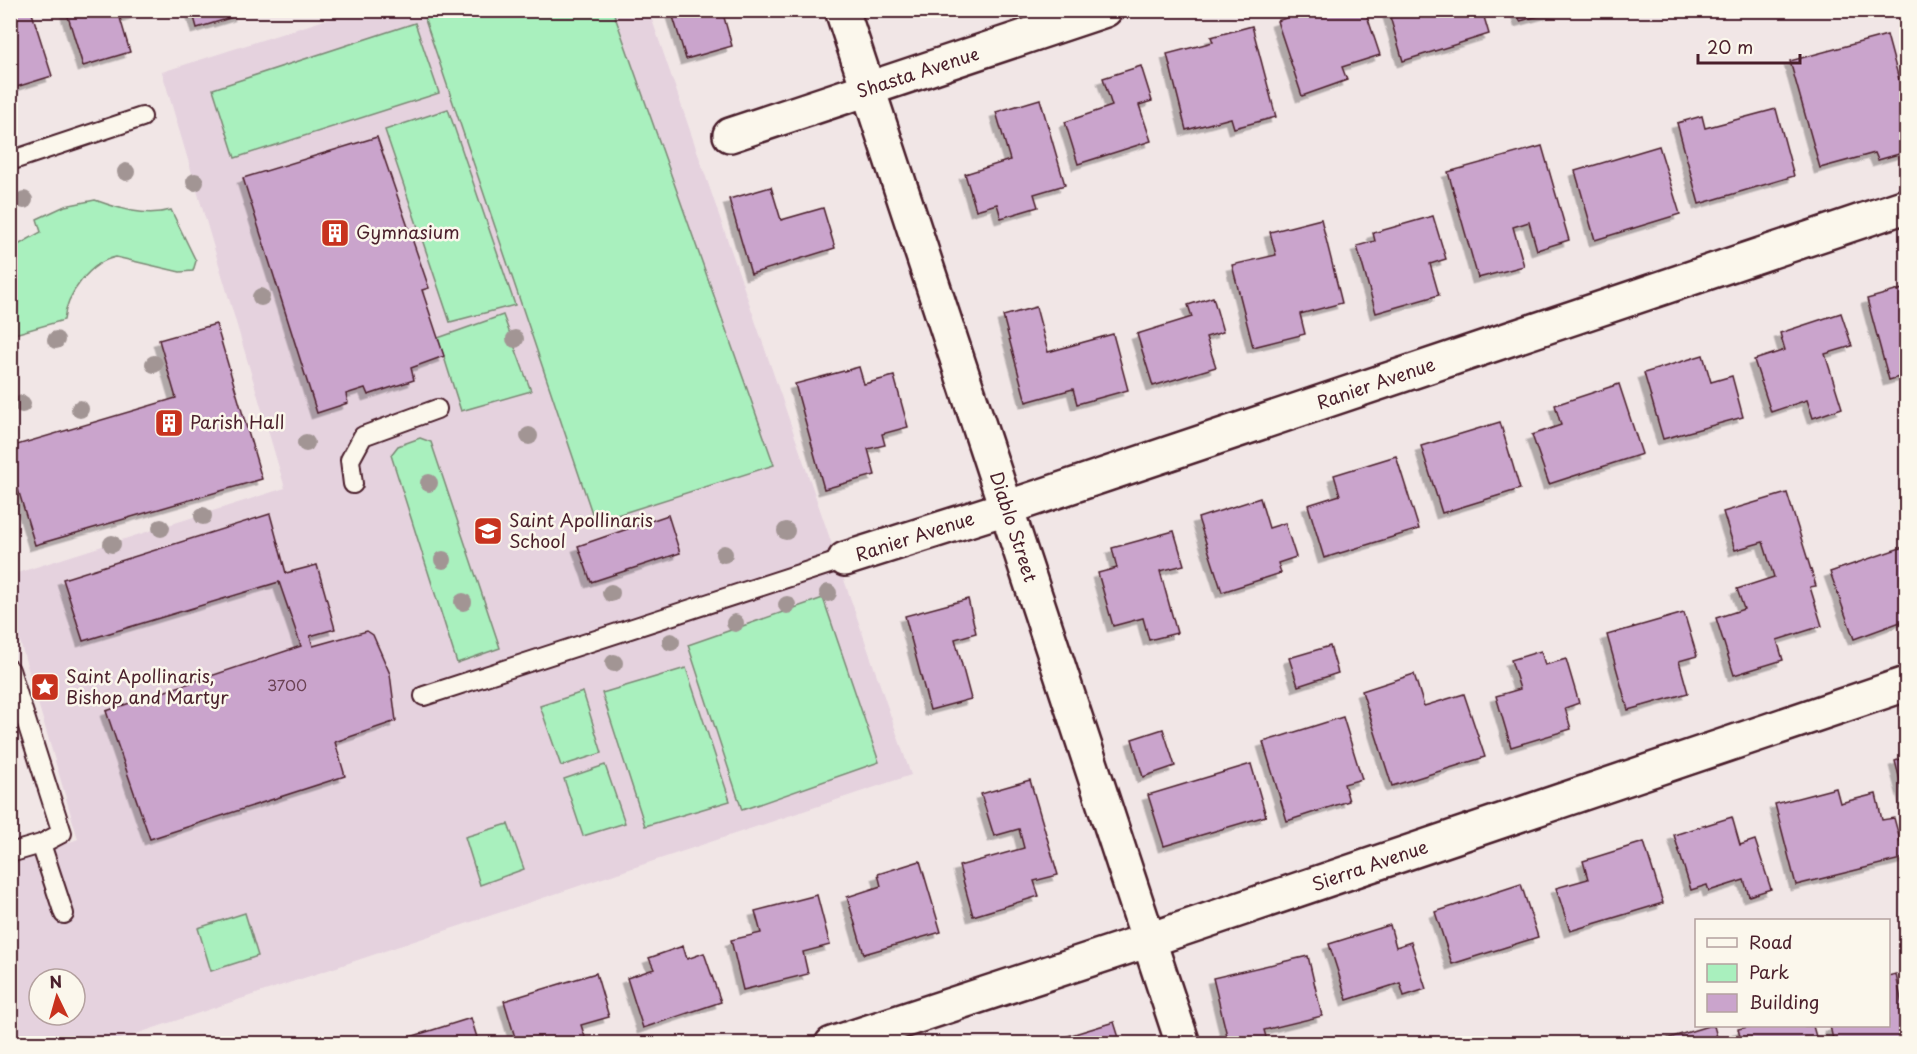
<svg xmlns="http://www.w3.org/2000/svg" width="1917" height="1054" viewBox="0 0 1917 1054" font-family="'Playpen Sans',sans-serif">
<style>
.built{fill:#e5d2de;fill-rule:evenodd}
.green{fill:#a9f0be;stroke:#7a8874;stroke-width:1.5}
.building{fill:#caa4cc;stroke:#4a1f2b;stroke-width:1.5;filter:url(#shadow)}
.lines{fill:none;stroke-linecap:round;stroke-linejoin:round}
.lane-casing{stroke:#4a1f2b;stroke-width:22}
.street-casing{stroke:#4a1f2b;stroke-width:38}
.secondary-casing{stroke:#4a1f2b;stroke-width:38}
.lane{stroke:#fbf7ec;stroke-width:18}
.street{stroke:#fbf7ec;stroke-width:33}
.secondary{stroke:#fbf7ec;stroke-width:33}
.tree{fill:#a29594}
.labels{text-anchor:middle;stroke-width:5;stroke-linejoin:round;paint-order:stroke}
.number-label{font-size:15px;fill:#6a4053}
.street-label{font-size:18px;fill:#4a1f2b;stroke:#fbf7ec}
.poi-label{font-size:18px;fill:#4a1f2b;stroke:#fbf7ec;text-anchor:start}
</style>
<defs>
<filter id="shadow"><feDropShadow dx="-5.5" dy="5.5" stdDeviation="0" flood-color="#0004"/></filter>
</defs>
<rect width="100%" height="100%" fill="#f1e6e6"/>
<filter id="ink" filterUnits="userSpaceOnUse"><feTurbulence type="fractalNoise" baseFrequency=".0167" numOctaves="2"/><feDisplacementMap in="SourceGraphic" scale="12" xChannelSelector="R" yChannelSelector="G"/><feConvolveMatrix kernelMatrix="1 2 1 2 8 2 1 2 1" color-interpolation-filters="sRGB"/></filter>
<g filter="url(#ink)">
<path class="built" d="M353,11H649L911,775L109,1043H11L10,864L78,839L11,611V575L285,488L162,72ZM39,979H75V1015H39Z"/>
<path class="green" d="M422,11H613L774,465L595,522Z
M415,23L439,93L235,158L213,89Z
M448,109L515,305L450,322L385,130Z
M95,200C120,209 145,217 171,210L196,261L193,271L180,272L116,257C90,262 66,295 64,320L11,335V249L41,232L37,219L65,206Z
M503,315L531,391L461,411L438,338Z
M420,438L431,442L500,648L457,663L391,455L398,446Z
M823,598L879,762L742,810L688,645Z
M686,668L730,801L645,826L602,693Z
M583,692L602,753L561,766L540,706Z
M605,765L625,823L583,836L564,779Z
M508,824L524,869L480,885L465,837Z
M245,913L258,956L211,971L198,928Z"/>
<path class="building" d="M31,10L52,76L10,89V12Z
M66,10H146L120,18L130,52L83,66Z
M192,10H239L240,15L197,28Z
M671,10H722L732,46L686,59Z
M1309,10H1365L1380,55L1342,67L1347,80L1302,96L1277,21Z
M1388,10H1482L1489,34L1403,61Z
M1517,10H1561L1520,21Z
M1252,26L1276,117L1234,128L1231,118L1186,130L1167,54L1213,42L1211,37Z
M1887,35L1906,105V152L1878,160L1875,153L1820,168L1790,61Z
M1141,66L1152,101L1139,105L1151,141L1078,164L1065,122L1112,106L1103,78Z
M1040,99L1065,185L1034,194L1038,207L1001,218L997,204L976,210L965,174L1010,160L996,112Z
M1776,109L1794,176L1699,204L1677,123L1702,116L1705,128Z
M377,137L429,288L422,290L444,356L411,368L414,380L368,395L365,388L346,394L348,403L317,413L243,178Z
M1542,146L1569,240L1537,250L1529,222L1513,227L1524,266L1478,278L1448,172Z
M1659,146L1680,214L1595,240L1575,171Z
M771,187L781,220L823,208L835,248L751,274L729,199Z
M1433,216L1446,259L1430,264L1439,295L1376,313L1357,246L1375,241L1373,233Z
M1321,219L1342,303L1300,314L1305,334L1253,347L1232,265L1276,255L1270,232Z
M1906,288V375L1889,380L1867,299Z
M1213,297L1223,332L1206,337L1216,367L1153,386L1137,334L1192,317L1188,305Z
M1036,307L1048,352L1113,334L1128,390L1077,404L1073,389L1026,402L1003,316Z
M1841,313L1852,346L1825,354L1842,408L1813,418L1807,400L1771,412L1754,360L1785,350L1780,333Z
M216,324L262,479L35,545L10,463V447L176,398L159,340Z
M1703,355L1711,382L1732,376L1743,417L1663,439L1644,373Z
M859,367L864,384L894,376L908,427L882,434L885,445L868,449L875,475L824,489L795,384Z
M1619,384L1642,454L1549,484L1532,435L1561,425L1555,405Z
M1500,422L1520,489L1442,513L1421,446Z
M1396,456L1419,529L1324,558L1308,505L1340,495L1334,475Z
M1787,493L1816,586L1810,587L1822,626L1777,640L1783,660L1734,675L1716,618L1744,609L1737,589L1774,577L1763,542L1735,550L1723,512Z
M1260,498L1269,528L1285,523L1296,557L1278,563L1281,573L1222,592L1198,518Z
M270,514L286,573L317,565L335,629L310,636L313,646L367,631L373,635L390,674L396,721L335,742L345,776L150,839L106,711L301,646L279,582L83,641L63,579Z
M668,515L680,553L591,582L578,546Z
M1174,531L1184,565L1160,571L1177,633L1149,640L1143,618L1113,626L1098,573L1117,568L1112,548Z
M1906,546V620L1854,639L1830,572Z
M968,599L976,633L955,639L971,699L930,710L905,616Z
M1684,613L1697,656L1679,661L1688,693L1628,710L1607,635Z
M1330,646L1338,673L1298,686L1289,658Z
M1541,651L1545,665L1566,659L1579,703L1565,708L1571,729L1511,747L1496,696L1520,689L1511,660Z
M1414,674L1424,706L1464,694L1485,757L1392,786L1362,691Z
M1343,717L1362,779L1344,784L1349,801L1287,821L1263,742Z
M1163,729L1175,766L1143,777L1132,739Z
M1906,757V803L1895,761Z
M1251,764L1266,816L1164,846L1148,795Z
M1030,780L1058,875L1034,881L1039,896L973,916L959,866L1024,848L1019,829L994,836L981,794Z
M1836,788L1840,803L1876,794L1882,820L1894,818L1905,858L1796,885L1775,804Z
M1732,817L1740,845L1755,840L1771,889L1749,896L1744,880L1709,891L1707,885L1691,890L1674,835Z
M1644,842L1663,903L1570,931L1556,888L1588,879L1583,861Z
M920,861L941,932L864,954L847,897L881,886L878,874Z
M1521,884L1538,937L1452,964L1435,912Z
M817,895L830,945L803,952L808,974L743,990L731,940L761,933L755,911Z
M1390,925L1396,947L1411,942L1426,989L1404,996L1400,983L1347,1000L1329,944Z
M683,946L687,959L704,953L721,1002L643,1028L627,978L654,969L649,958Z
M1308,956L1322,1016L1264,1030L1268,1044H1229L1213,978Z
M596,973L609,1017L581,1025L587,1043L517,1044L504,1001Z
M1896,974L1906,1025V1044H1834L1830,1026H1888V976Z
M471,1018L479,1044L391,1043Z
M1114,1022L1121,1044H1032L1044,1040L1045,1043Z
M1708,1026H1714L1719,1044H1650Z
M1752,1026H1813L1818,1044H1742L1738,1029Z"/>
<g class="lines">
<g class="lane-casing">
<path id="lane" d="M10,161L142,117
M353,484L350,460L363,436L437,409
M10,670L62,833L41,844L10,853
M424,696L845,559
M41,844L64,914"/>
</g>
<g class="street-casing">
<path id="street" d="M842,10L1183,1044
M730,135L1105,10
M845,559L1006,508L1906,206"/>
</g>
<g class="secondary-casing">
<path id="secondary" d="M832,1044L1149,940L1906,684"/>
</g>
<use href="#lane" class="lane"/>
<use href="#street" class="street"/>
<use href="#secondary" class="secondary"/>
</g>
<g class="tree">
<circle cx="126" cy="172" r="9"/>
<circle cx="195" cy="182" r="9"/>
<circle cx="24" cy="200" r="9"/>
<circle cx="261" cy="297" r="9"/>
<circle cx="515" cy="339" r="9"/>
<circle cx="56" cy="340" r="9"/>
<circle cx="154" cy="364" r="9"/>
<circle cx="22" cy="404" r="9"/>
<circle cx="80" cy="409" r="9"/>
<circle cx="529" cy="436" r="9"/>
<circle cx="306" cy="443" r="9"/>
<circle cx="429" cy="483" r="9"/>
<circle cx="203" cy="516" r="9"/>
<circle cx="161" cy="528" r="9"/>
<circle cx="786" cy="531" r="9"/>
<circle cx="112" cy="544" r="9"/>
<circle cx="724" cy="554" r="9"/>
<circle cx="443" cy="560" r="9"/>
<circle cx="611" cy="593" r="9"/>
<circle cx="828" cy="593" r="9"/>
<circle cx="463" cy="602" r="9"/>
<circle cx="787" cy="605" r="9"/>
<circle cx="735" cy="623" r="9"/>
<circle cx="671" cy="642" r="9"/>
<circle cx="614" cy="663" r="9"/>
</g>
</g>
<defs>
<g id="building-square" transform="scale(1.5)"><rect x="-9" y="-9" width="18" height="18" rx="4" fill="#c8321e" stroke="#fbf7ec"/><path d="M-4-6H4V6H1V3H-1V6H-4ZM-2.5-4.3h1.7v1.8h-1.7ZM.8-4.3h1.7v1.8H.8ZM-2.5-1h1.7V.8h-1.7ZM.8-1h1.7V.8H.8Z" fill="#fff"/></g>
<g id="school-square" transform="scale(1.5)"><rect x="-9" y="-9" width="18" height="18" rx="4" fill="#c8321e" stroke="#fbf7ec"/><path d="M0-5L7-2L0 1L-7-2ZM-4 1L0 2.5L4 1V4Q0 6-4 4Z" fill="#fff"/></g>
<g id="sight-square" transform="scale(1.5)"><rect x="-9" y="-9" width="18" height="18" rx="4" fill="#c8321e" stroke="#fbf7ec"/><path d="M0-6L1.8-2.2L6-1.7L2.9 1.2L3.7 5.4L0 3.3L-3.7 5.4L-2.9 1.2L-6-1.7L-1.8-2.2Z" fill="#fff"/></g>
</defs>
<g fill-rule="evenodd">
<use href="#building-square" x="335" y="233"/>
<use href="#building-square" x="169" y="423"/>
<use href="#school-square" x="488" y="531"/>
<use href="#sight-square" x="45" y="687"/>
</g>
<g class="labels">
<g class="number-label">
<text x="287" y="691">3700</text>
</g>
<g class="street-label">
<text transform="translate(918 73) rotate(-18)" y="6">Shasta Avenue</text>
<text transform="translate(1376 384) rotate(-19)" y="6">Ranier Avenue</text>
<text transform="translate(1013 527) rotate(72)" y="6">Diablo Street</text>
<text transform="translate(915 537) rotate(-18)" y="6">Ranier Avenue</text>
<text transform="translate(1370 866) rotate(-19)" y="6">Sierra Avenue</text>
</g>
<g class="poi-label">
<text x="356" y="239">Gymnasium</text>
<text x="190" y="429">Parish Hall</text>
<text x="509" y="527">Saint Apollinaris<tspan x="509" dy="21">School</tspan></text>
<text x="66" y="683">Saint Apollinaris,<tspan x="66" dy="21">Bishop and Martyr</tspan></text>
</g>
</g>
<rect width="1917" height="1054" fill="none" stroke="#fbf7ec" stroke-width="36"/>
<rect x="18" y="18" width="1881" height="1018" fill="none" stroke="#4a1f2b" stroke-width="2" filter="url(#ink)"/>
<rect x="1695" y="919" width="195" height="108" fill="#fbf7ec" stroke="#b4a19f" stroke-width="1.5"/>
<rect x="1707" y="938" width="30" height="9" fill="#fbf7ec" stroke="#b4a19f" stroke-width="1.5"/>
<text x="1749" y="949" font-size="18" fill="#4a1f2b">Road</text>
<rect x="1707" y="964" width="30" height="18" fill="#a9f0be" stroke="#b4a19f" stroke-width="1.5"/>
<text x="1749" y="979" font-size="18" fill="#4a1f2b">Park</text>
<rect x="1707" y="994" width="30" height="18" fill="#caa4cc" stroke="#b4a19f" stroke-width="1.5"/>
<text x="1749" y="1009" font-size="18" fill="#4a1f2b">Building</text>
<g transform="translate(57 997) rotate(355)"><circle r="28" fill="#fbf7ec" stroke="#b4a19f" stroke-width="1.5"/>
<path d="M0-4.5L10 22L0 15L-10 22Z" fill="#c8321e"/>
<text y="-9" font-size="16" font-weight="bold" text-anchor="middle" fill="#4a1f2b">N</text>
</g>
<path d="M1698 54v9h102v-9" fill="none" stroke="#4a1f2b" stroke-width="3"/>
<text x="1707" y="54" font-size="18" fill="#4a1f2b" stroke="#fbf7ec" stroke-width="4.5" paint-order="stroke">20 m</text>
</svg>
